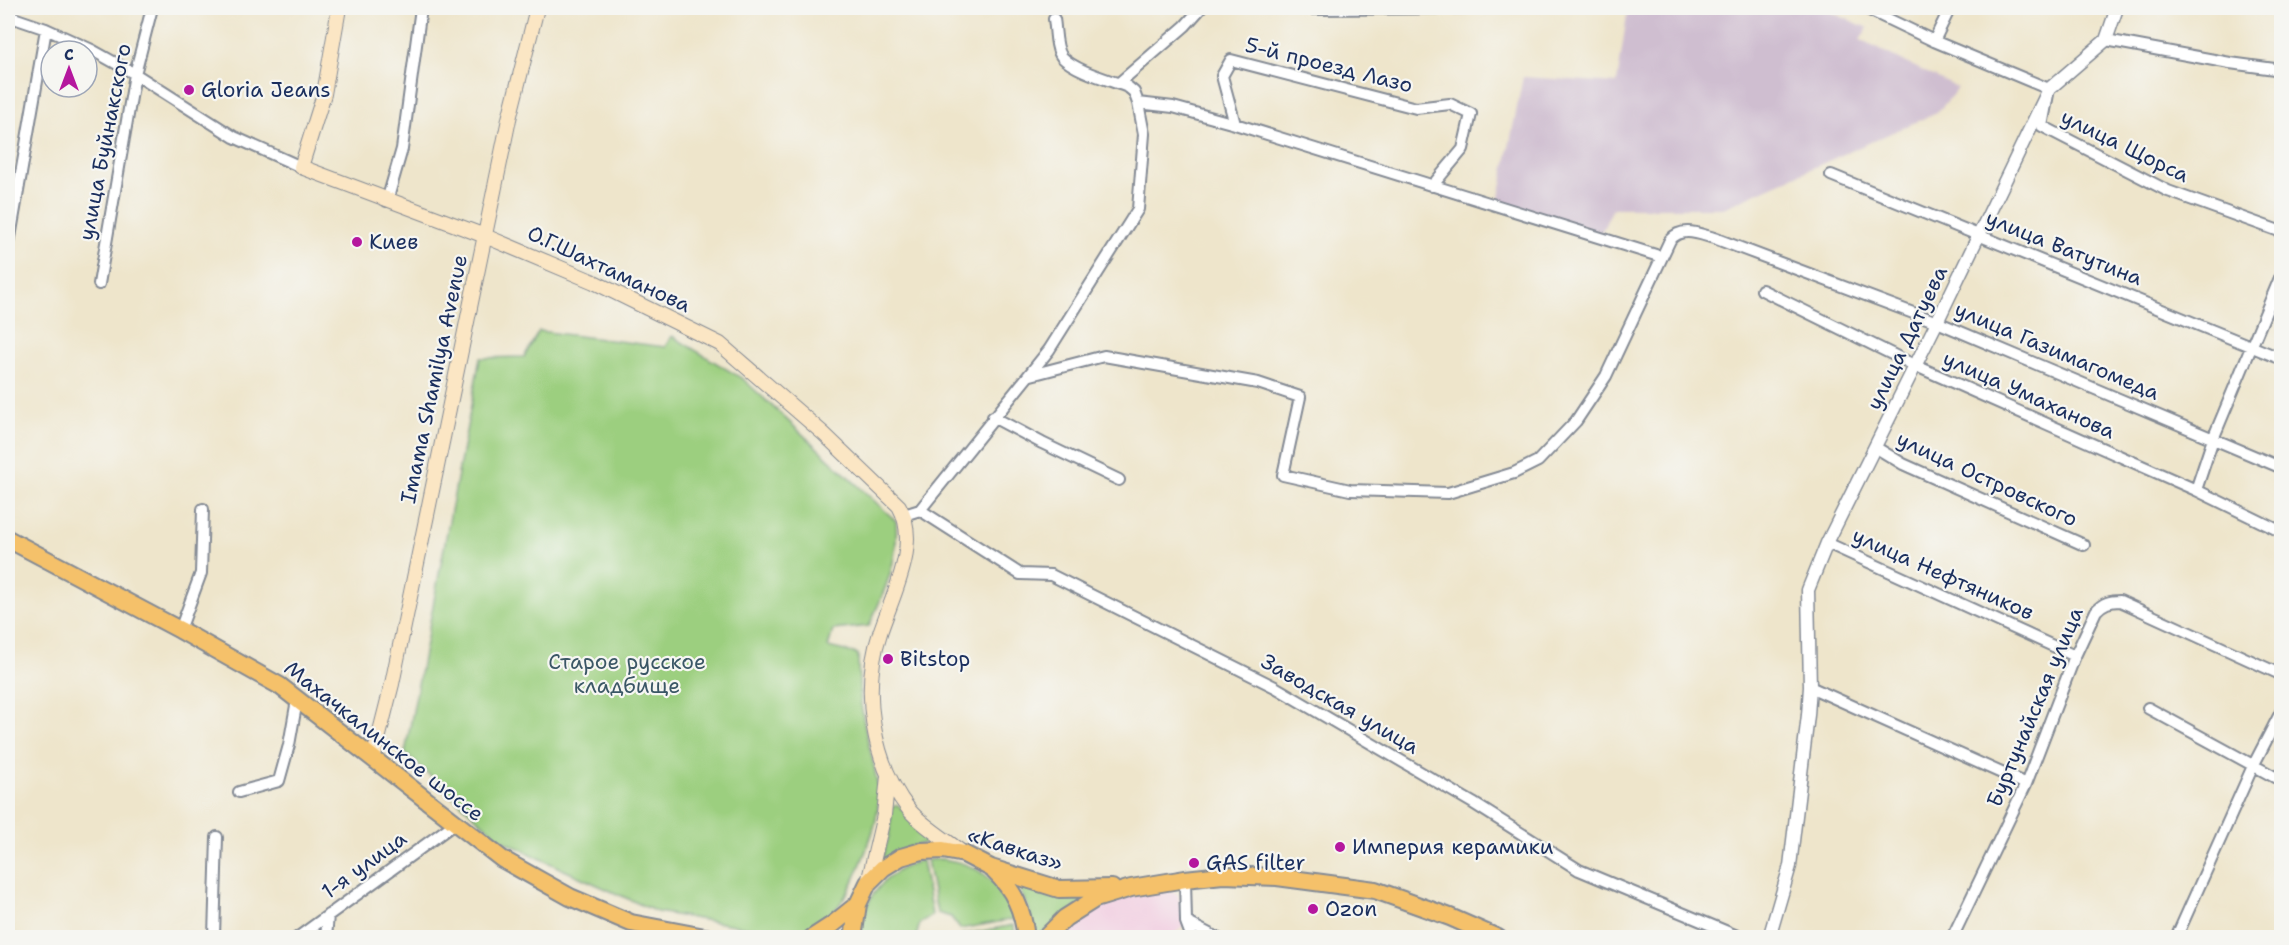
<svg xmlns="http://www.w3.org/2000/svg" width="2289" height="945" viewBox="0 0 2289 945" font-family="'Shantell Sans',sans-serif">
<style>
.built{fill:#f2d0e2}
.industrial{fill:#cfbed0}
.green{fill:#9ccf7f;stroke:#5c7f6e;stroke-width:1.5}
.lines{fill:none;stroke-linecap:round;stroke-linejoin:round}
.minor-casing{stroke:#848a94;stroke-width:14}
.tertiary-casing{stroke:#848a94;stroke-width:15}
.secondary-casing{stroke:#848a94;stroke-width:16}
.trunk-casing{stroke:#848a94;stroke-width:20}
.minor{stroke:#fff;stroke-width:10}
.tertiary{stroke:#fff;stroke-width:12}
.secondary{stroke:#fbe6c4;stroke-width:14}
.trunk{stroke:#f5c16b;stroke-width:16}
.poi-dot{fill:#b5179e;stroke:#f6f6f2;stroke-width:2}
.labels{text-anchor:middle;stroke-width:4.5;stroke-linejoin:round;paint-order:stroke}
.street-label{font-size:21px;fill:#1b2f5e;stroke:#f6f6f2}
.poi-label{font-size:21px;fill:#1b2f5e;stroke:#f6f6f2;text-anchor:start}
.park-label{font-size:21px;fill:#3b5766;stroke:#f6f6f2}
</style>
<rect width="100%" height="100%" fill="#f6f6f2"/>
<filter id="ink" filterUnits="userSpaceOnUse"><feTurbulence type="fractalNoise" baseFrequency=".0167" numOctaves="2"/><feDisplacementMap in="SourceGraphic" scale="12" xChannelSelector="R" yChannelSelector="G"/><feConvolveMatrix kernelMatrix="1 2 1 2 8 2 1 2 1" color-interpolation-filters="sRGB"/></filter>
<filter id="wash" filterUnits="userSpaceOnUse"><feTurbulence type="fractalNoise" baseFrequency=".008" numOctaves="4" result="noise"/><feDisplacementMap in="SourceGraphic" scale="24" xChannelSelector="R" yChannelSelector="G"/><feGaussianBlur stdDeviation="1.35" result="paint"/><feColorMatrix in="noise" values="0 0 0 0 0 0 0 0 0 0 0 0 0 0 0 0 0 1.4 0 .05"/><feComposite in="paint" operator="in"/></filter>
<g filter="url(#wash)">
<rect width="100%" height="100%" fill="#eee5cb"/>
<path class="built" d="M1165,889L1178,895L1185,925L1170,937L1050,938L1101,902Z"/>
<path class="industrial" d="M1628,8H1821L1868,28L1860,40L1958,88L1938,112L1723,208H1613L1601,233L1498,202L1523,77L1617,83Z"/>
<path class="green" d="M539,331L665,347L672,336L743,379L896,521C899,561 885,590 869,626L833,630L828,647L858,654C858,678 860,700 864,723C868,745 876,768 878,791C880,813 873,833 865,853C849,895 836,925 787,934L657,912L562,869L500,839L405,753L480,358L524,357Z
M898,805L937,842C914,843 900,850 881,862L889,836L892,807Z
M941,859C979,863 1003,883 1015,919L960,929L951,917L937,913L927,860Z
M922,860L932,915L920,923L916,937L862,938C859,899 887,871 922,860Z
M1016,883L1093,894L1038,937H1033L1029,909Z
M1014,925L1015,937H961V935Z"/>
</g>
<g filter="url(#ink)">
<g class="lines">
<g class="minor-casing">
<path id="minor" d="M1865,8L1934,41L2049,89L2042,126L2168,191L2282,232
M1308,9L1473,8
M8,16L46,29L92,50L135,74L234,137L301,167
M2106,40L2230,63L2282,70
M1934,41L1950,8
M1119,83L1185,26L1201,8
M1138,103L1173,107L1235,124L1662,257
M1235,124L1222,76L1231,60L1416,108L1450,104L1471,114L1463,149L1432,186
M1831,175L2282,359
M387,201L402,149L421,8
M8,249L46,29
M99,284L135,74L152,8
M1762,290L1914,365L2196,490L2282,532
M1031,375L1104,356L1258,383L1300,397L1283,475L1350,490L1448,493L1514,473L1538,461L1576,421L1606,376L1670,240C1682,226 1699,234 1714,238L1937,322L2282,468
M993,417L1042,443L1119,480
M1875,447L1903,464L2084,545
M2196,490L2213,439L2282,273
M920,510L1020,574L1051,575L1275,687L1473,803L1579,870L1742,938
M904,515L920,510L1049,350L1138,209L1144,134L1138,103L1134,92L1128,87C1110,80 1075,71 1062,57C1055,48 1056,30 1054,19
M1827,543L2075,656
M180,630L201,573L203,509
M1810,687L2026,784
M2148,708L2282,781
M239,792L279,781L289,745L297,700
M1185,879L1186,922L1192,938
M1186,922L1217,938
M216,938L214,936L217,837
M297,938L454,824
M326,938L328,915
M1952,938L2026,784L2075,656L2096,611C2103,603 2110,601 2120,601L2282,675
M2176,938L2253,766L2282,710"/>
</g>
<g class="tertiary-casing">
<path id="tertiary" d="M1769,938L1790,866L1808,715L1810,687L1808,590L1827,543L1937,322L2049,89L2106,40L2117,8"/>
</g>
<g class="secondary-casing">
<path id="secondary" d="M339,8L324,94L301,167L485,236L594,282L720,344L824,434L899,506C921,544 892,596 880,633C861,690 872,763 910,811C923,826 948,841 964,854
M373,759L392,684L509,119L537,8
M868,883L884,815L888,776"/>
</g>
<g class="trunk-casing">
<path id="trunk" d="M8,539L180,630L280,686L502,859L570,897L631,923L710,938
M994,871C1014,890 1023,910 1026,938
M812,938L832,925L858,904L868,883L883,868L901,857L922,851L943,850L964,854L991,868L1059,889L1112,888
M853,938L858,904
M1045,938L1065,918L1095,899L1131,888L1185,879L1223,875L1277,877L1375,890L1450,917L1498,938"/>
</g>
<use href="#minor" class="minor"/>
<use href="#tertiary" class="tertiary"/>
<use href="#secondary" class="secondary"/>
<use href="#trunk" class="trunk"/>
</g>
</g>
<g class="poi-dot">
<circle cx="189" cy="90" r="6"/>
<circle cx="357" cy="242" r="6"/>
<circle cx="888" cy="659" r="6"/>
<circle cx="1340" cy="847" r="6"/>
<circle cx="1194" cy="863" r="6"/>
<circle cx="1313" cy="909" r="6"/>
</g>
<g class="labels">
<g class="street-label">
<text transform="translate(1329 65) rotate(14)" y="7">5-й проезд Лазо</text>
<text transform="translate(105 142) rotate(-79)" y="7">улица Буйнакского</text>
<text transform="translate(2125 146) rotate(26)" y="7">улица Щорса</text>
<text transform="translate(2064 248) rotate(22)" y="7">улица Ватутина</text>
<text transform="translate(609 269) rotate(25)" y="7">О.Г.Шахтаманова</text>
<text transform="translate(1907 338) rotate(-64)" y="7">улица Датуева</text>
<text transform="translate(2057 351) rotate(23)" y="7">улица Газимагомеда</text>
<text transform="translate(434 379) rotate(-78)" y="7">Imama Shamilya Avenue</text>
<text transform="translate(2029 395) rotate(24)" y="7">улица Умаханова</text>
<text transform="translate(1987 479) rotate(25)" y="7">улица Островского</text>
<text transform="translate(1943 574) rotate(24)" y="7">улица Нефтяников</text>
<text transform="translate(1340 704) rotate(30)" y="7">Заводская улица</text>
<text transform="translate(2035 707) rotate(-67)" y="7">Буртунайская улица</text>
<text transform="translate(384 741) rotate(38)" y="7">Махачкалинское шоссе</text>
<text transform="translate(1015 849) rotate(18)" y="7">«Кавказ»</text>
<text transform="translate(364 865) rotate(-36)" y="7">1-я улица</text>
</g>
<g class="poi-label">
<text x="201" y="97">Gloria Jeans</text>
<text x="369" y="249">Киев</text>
<text x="900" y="666">Bitstop</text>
<text x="1352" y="854">Империя керамики</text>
<text x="1206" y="870">GAS filter</text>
<text x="1325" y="916">Ozon</text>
</g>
<g class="park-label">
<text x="627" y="669">Старое русское<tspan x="627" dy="24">кладбище</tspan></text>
</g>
</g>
<rect width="2289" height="945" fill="none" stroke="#f6f6f2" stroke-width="30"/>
<g transform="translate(69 69)"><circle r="28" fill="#f6f6f2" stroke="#9ea6b7" stroke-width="1.5"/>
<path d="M0-4.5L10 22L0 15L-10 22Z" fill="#b5179e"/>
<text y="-9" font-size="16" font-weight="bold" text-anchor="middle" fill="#1b2f5e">С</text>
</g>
</svg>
